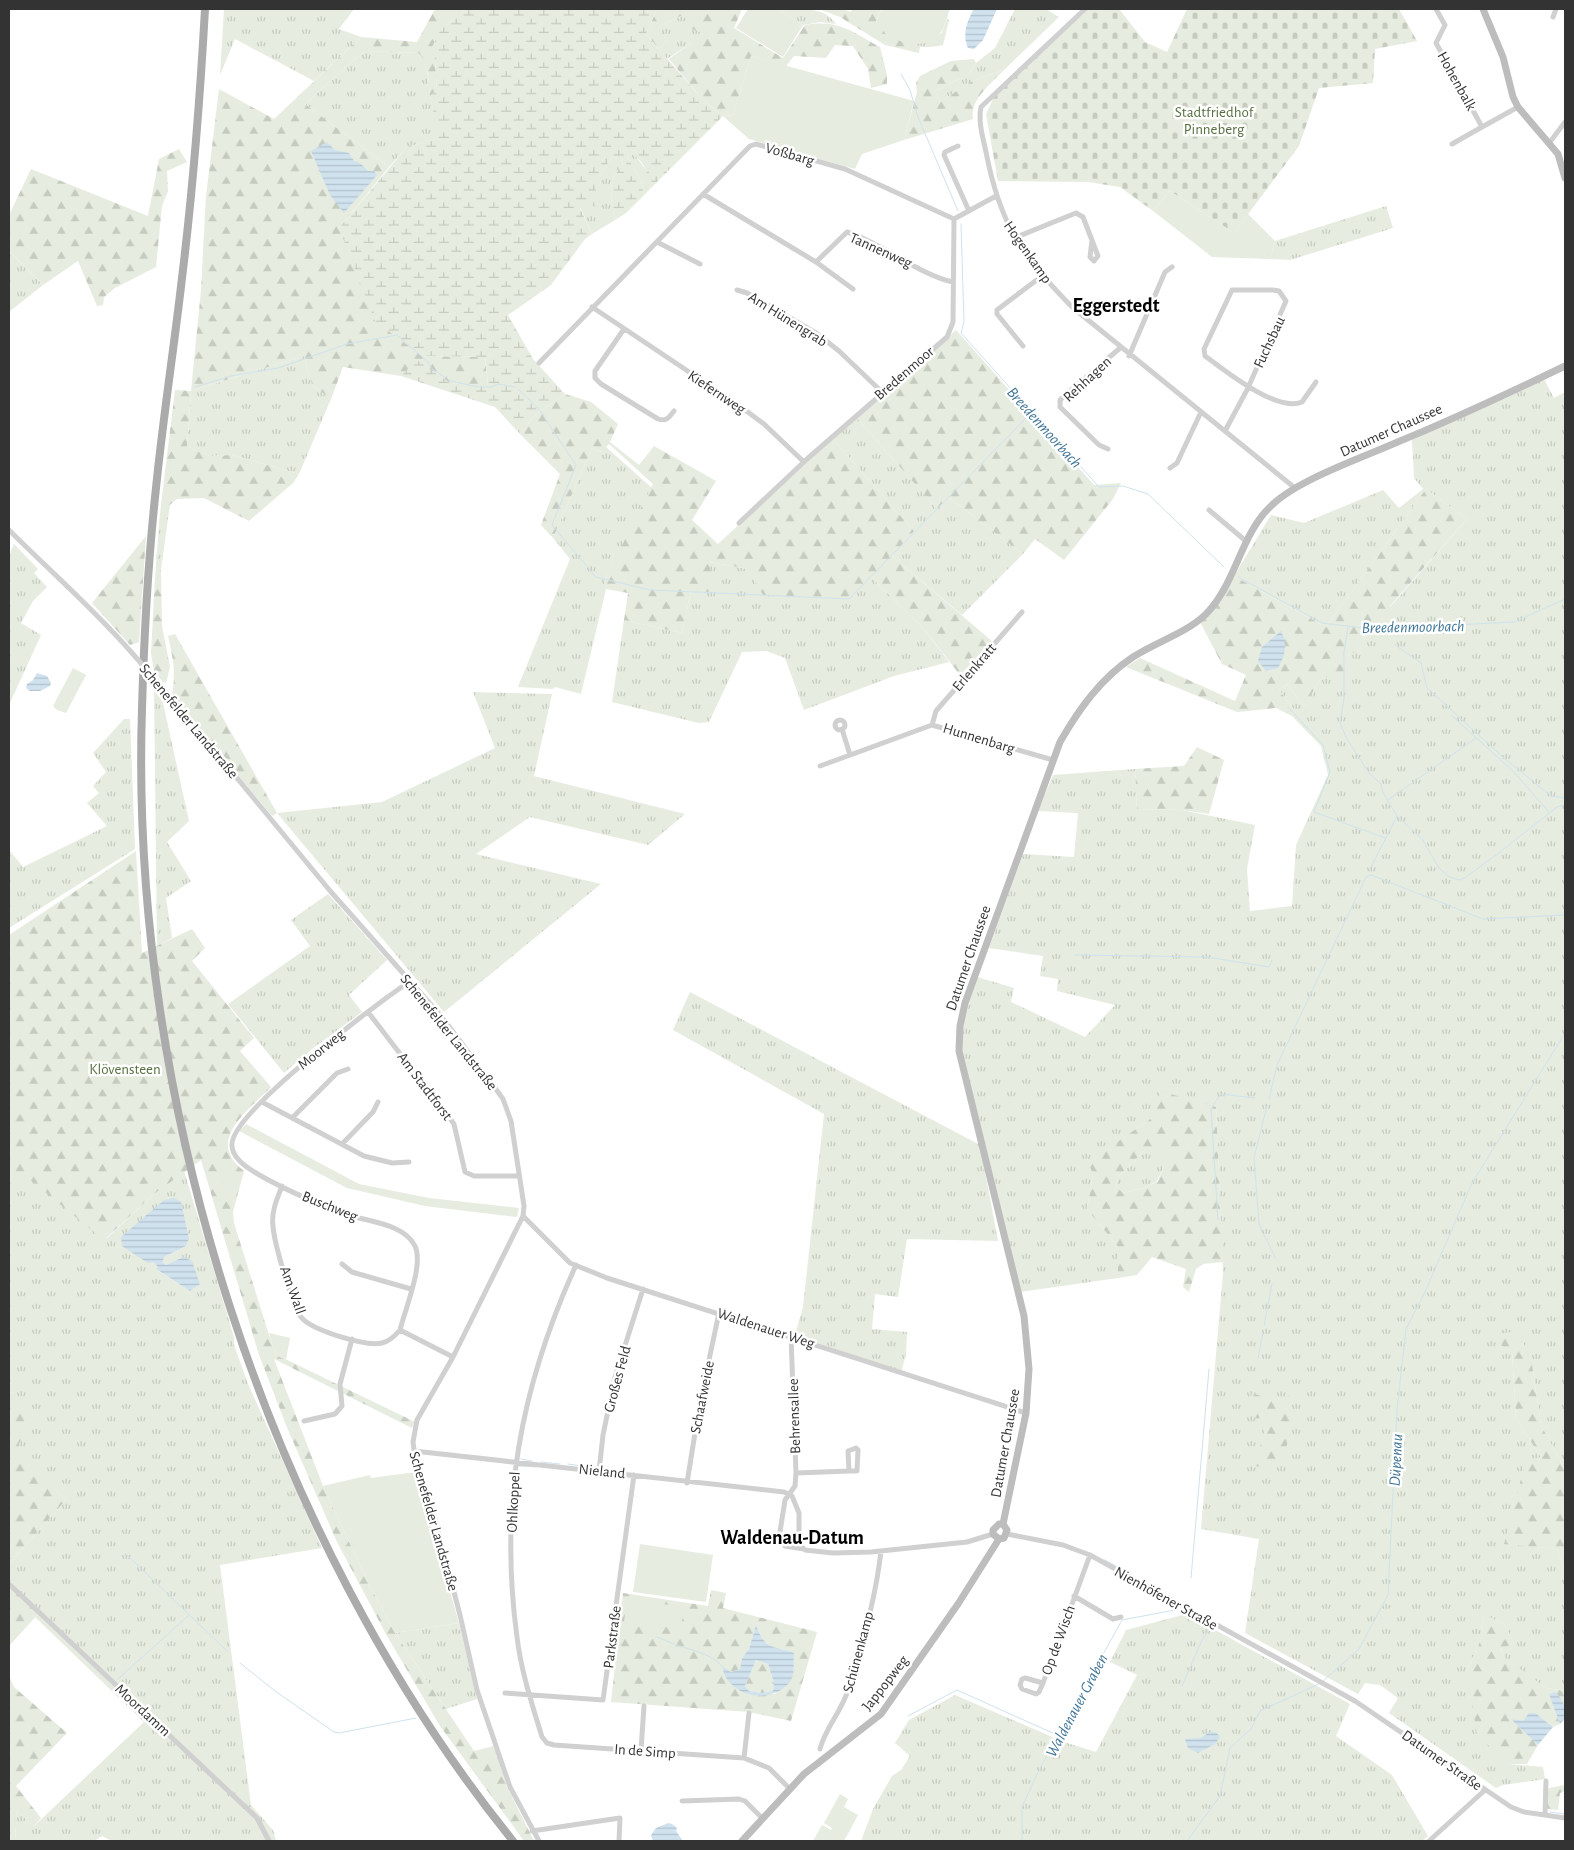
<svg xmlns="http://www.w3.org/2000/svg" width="1574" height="1850" viewBox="0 0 1574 1850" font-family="'Alegreya Sans',sans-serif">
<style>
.grass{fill:url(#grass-tufts);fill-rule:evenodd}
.forest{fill:url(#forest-firs);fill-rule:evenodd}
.wetland{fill:url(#wetland-marsh)}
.cemetery{fill:url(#cemetery-stones)}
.green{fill:#e6ecdf}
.water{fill:url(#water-rules);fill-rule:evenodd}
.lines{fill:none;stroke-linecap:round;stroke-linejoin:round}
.stream{stroke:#cfe2ee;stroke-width:1}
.street{stroke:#d0d0d0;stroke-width:5}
.secondary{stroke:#bdbdbd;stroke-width:7}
.primary{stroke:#ababab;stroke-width:8}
.street-bridge{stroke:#d0d0d0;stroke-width:5}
.labels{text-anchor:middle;stroke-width:5;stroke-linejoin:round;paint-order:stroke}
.street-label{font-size:15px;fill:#333;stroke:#fff}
.park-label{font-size:15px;fill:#56703f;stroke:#fff}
.water-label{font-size:16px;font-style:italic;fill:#3f7597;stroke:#fff}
.district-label{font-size:20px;font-weight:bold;fill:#000;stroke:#fff}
</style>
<defs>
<pattern id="grass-tufts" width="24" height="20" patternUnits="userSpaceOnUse" patternTransform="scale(1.25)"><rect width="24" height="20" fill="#e6ecdf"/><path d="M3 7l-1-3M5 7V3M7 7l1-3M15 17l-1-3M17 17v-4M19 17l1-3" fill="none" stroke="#c6cbc0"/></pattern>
<pattern id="forest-firs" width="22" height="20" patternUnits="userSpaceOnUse" patternTransform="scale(1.25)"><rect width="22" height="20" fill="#e6ecdf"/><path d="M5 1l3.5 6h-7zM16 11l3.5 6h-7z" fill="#c6cbc0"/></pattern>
<pattern id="wetland-marsh" width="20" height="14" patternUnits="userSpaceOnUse" patternTransform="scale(1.25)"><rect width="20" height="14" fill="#e6ecdf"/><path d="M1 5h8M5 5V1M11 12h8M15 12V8" fill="none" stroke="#c6cbc0"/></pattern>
<pattern id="cemetery-stones" width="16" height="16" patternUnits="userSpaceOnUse" patternTransform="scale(1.25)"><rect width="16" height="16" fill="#e6ecdf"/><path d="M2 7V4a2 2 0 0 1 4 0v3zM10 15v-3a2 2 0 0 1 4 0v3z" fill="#c6cbc0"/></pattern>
<pattern id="water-rules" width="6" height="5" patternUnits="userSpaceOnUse" patternTransform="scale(1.25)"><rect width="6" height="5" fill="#cfe2ee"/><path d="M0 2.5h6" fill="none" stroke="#b2c2cd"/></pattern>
</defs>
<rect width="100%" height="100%" fill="#fff"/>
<path class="grass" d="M224,9H354L339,29L361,37L314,81L235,39L220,75Z
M778,9C797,9 824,5 836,24L820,22L803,25Z
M881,9L882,12L931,40L942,33L947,19L949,20L943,45C927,50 895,45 882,33C879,31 878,25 876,23Z
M1015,9H1046L1059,17L1004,70L972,81L940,102L935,91L969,74L976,63L995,48Z
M682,16L689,19L703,35L667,59L660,50L666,41L659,26Z
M364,51L418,53L424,57L427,68L430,96L440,138L407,147L389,167L305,104Z
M629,154L635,155L649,174L650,189L644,195L641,180L627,157Z
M612,157L620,158L623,164C606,184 611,196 615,220L592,234L580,207L586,205L600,175Z
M1386,206L1393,228L1290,260L1270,259L1275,241Z
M9,251L43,285L9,312Z
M304,356L312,385L331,399L299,474L232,455L209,456L187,446L191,391Z
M1544,379L1554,398L1565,392V1470L1541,1425L1532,1364L1512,1352L1516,1419L1541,1457L1504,1543L1557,1549L1565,1573V1691L1546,1688L1505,1659L1501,1648L1514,1643L1504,1624L1483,1615L1482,1637L1467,1672L1509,1764L1543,1767L1545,1779L1503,1785L1496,1788L1389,1713L1398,1698L1380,1685L1365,1683L1358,1694L1245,1633L1259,1539L1201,1529L1223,1273L1216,1107L1152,1118L1089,1162L1093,1174L1087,1209L1118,1247V1278L1020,1292L961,1051C962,1024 967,1002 977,977L1014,988L1011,1002L1085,1037L1115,1005L1057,991L1058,979L1040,976L1043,956L989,948L1023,854L1074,857L1078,813L1038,811L1053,775L1135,769L1137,809L1182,810L1255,825L1247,869L1250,911L1292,906L1296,845L1328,775L1321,746L1292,716L1295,711L1279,690L1287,684L1304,707L1321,678L1344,674L1349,654L1467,519L1426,489L1326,627L1234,576L1271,515L1304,523L1383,490L1399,508L1423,489L1414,478L1412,440Z
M856,417L937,509L948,497L1023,554L962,615L892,556L914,531L832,438Z
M606,447L652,488L605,579L606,589L581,694L555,687L553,689L518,687L570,559L553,538L592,448L601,452Z
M170,504L161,570L155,577L160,513Z
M14,544L38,569L34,573L47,587L33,601L21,623L41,635L9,705V556Z
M710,562L748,569L871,577L924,629L949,662L894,676L804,710L785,658L766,651L742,652L709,722L699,723L612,702L624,620L682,633L691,591Z
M154,688L163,703L189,821L167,842L191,881L166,898L172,938L157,946Z
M473,692L552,694L534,776L685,814L648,845L530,817L476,854L601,884L444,1012L277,813L382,802L495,748Z
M124,719H130L135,849L9,928V850L23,867L107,826L87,803L99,793L93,786L106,772L93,753Z
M328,894L387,960L349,995L362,1012L312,1049L284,1073L228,1004L310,946L291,920Z
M690,992L980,1145L998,1241L907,1239L898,1297L875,1294L872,1329L907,1332L906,1355L901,1372L795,1335L803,1307L824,1114L673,1030Z
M1145,1150H1161L1167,1159L1157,1181L1144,1188L1123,1193L1116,1186L1118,1177Z
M184,1171L234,1337V1345L248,1384L322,1548L220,1565L251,1805L273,1830L276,1841H268L267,1839L265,1841H112L102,1836L94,1841H15L17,1811L34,1826L144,1722L35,1617L40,1612L9,1581V1564L66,1500L14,1450L13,1393L9,1392V1191L24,1174L102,1238H107L154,1194ZM189,1239L186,1246L164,1257L163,1262L166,1265L183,1257L200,1284L190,1291L157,1270L159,1267L154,1261Z
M1186,1614L1350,1704L1336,1736L1392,1775L1428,1836L1422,1841H861L873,1809L892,1776L901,1770L910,1756L895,1743L909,1720L955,1695L1064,1742L1096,1752L1137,1675L1110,1662L1126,1630Z
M459,1623L477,1699L446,1709L395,1633Z"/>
<path class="forest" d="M435,9H467L441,29L435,59L437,90L430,96C428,82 430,62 418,53L364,51L305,104L389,167L339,228L422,356L485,357L488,386L450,383L417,361L401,376L343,367L331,399L312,385L304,356L191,391L187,446L209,456L232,455L299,474L293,483L249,521L204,498L177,499L160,513L175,390L191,391L201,290L206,196L219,89L274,119L361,37L417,42Z
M657,9H742L734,28L783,58L805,25C839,19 852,32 880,47L887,75V84L871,88L868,69L853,46L835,45L826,58L794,56L786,66L751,56L733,115L723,116L702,99L669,59L703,34L690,28L688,19L681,16L660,26L666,41L660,50L646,34Z
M819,9H842L851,12L852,9H881L876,22C886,39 902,42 920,46L919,53L885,45L840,17Z
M974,59L976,63L969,74L935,91L940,102L972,81L1004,70C992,83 969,100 973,119L904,140L917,92L916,83L920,76L951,61Z
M179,149L187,162L167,171L168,191L162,206L156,267L115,288L104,297L103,305L97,306L78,261L43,285L9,251V215L31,169L148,216L159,159Z
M956,330L1094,485L1121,483L1113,499L1064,560L1035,539L1023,554L948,497L937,509L856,417Z
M565,394L591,402L618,424L610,442L639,465L654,446L716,481L692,520L718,544L832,438L914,531L892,556L993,642L960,675L924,629L871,577L847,598L763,595L748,569L710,562L712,592L691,591L682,633L624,620L628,593L606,589L605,579L653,484L609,444L602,452L592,448L553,538L541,525L560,474L520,434L536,414Z
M1426,489L1467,519L1390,606L1393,639L1364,635L1361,650L1349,654L1344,675L1321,678L1304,707L1287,684L1279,690L1295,711L1292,716L1276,708L1237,712L1126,667L1140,658L1235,701L1246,675L1222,664L1200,622C1217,612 1225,594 1234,576L1326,627Z
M146,536L139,642L130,645L92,603Z
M161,570L162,626L170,667L166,683L163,682L154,671L151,654L155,577Z
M175,634L277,813L272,816L172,695C176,673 173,657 168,636Z
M1197,747L1224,760L1209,814L1182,810L1137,809L1135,769L1184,766Z
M136,851L142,953L192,929L205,948L192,961L254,1038L240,1051L271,1087C249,1110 204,1141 244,1171L233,1212L234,1223L275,1354L415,1422L412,1428L274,1359L323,1486L368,1582L395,1633L474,1751L494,1746L507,1787L534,1841H524L440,1726L387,1636L337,1542L288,1430L259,1355L201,1160L154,1194L104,1240L24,1175L9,1191V935Z
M1160,1091L1216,1107L1223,1262L1203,1264L1196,1269L1189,1292L1183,1287L1186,1269L1152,1257L1137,1275L1118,1278V1247L1087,1209L1093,1174L1088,1162L1152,1118ZM1145,1150H1161L1166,1159L1158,1181L1144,1188L1123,1193L1116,1186L1118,1177Z
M1511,1332L1524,1344L1532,1364L1541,1425L1565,1470V1573L1557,1549L1504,1544L1526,1460L1541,1457L1516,1419L1512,1352L1499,1344L1500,1334Z
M9,1392L13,1393L30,1426L15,1450L66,1500L9,1564Z
M1252,1393L1273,1400L1292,1395L1287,1445L1273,1468L1255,1466L1267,1421L1265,1411L1258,1419L1247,1411Z
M9,1581L40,1612L9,1646Z
M711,1590L726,1593L723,1608L817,1632L791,1721L749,1712L611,1702L623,1593L708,1606ZM756,1626C765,1651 775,1645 793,1653L794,1671L775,1694H749L722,1667L731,1672L740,1669L742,1658L749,1649Z
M1483,1614L1504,1624L1514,1643L1501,1649L1506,1659L1546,1688L1565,1691V1708L1550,1694L1560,1724L1553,1727L1544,1720L1523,1722L1512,1719L1538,1745L1527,1764H1509L1477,1735L1467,1672L1482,1637Z
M756,1660L768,1664L774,1683L773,1691L762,1693L749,1691L745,1686Z
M9,1676L14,1687L67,1733L16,1786L41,1818L34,1826L17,1811L15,1841H9Z
M1565,1785V1791L1560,1793L1558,1810L1547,1809L1546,1793L1549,1788Z"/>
<path class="wetland" d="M467,9H657L646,34L702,99L723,116L650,189C649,175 644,157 629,154L627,157L641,180L644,195L626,213L615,220C611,196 606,184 623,164L620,158L612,157C599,177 592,182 598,207L586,205L580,208L592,234L585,239L551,285L508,315L533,359L565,394L536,414L520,434L495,407L401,376L417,360L450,383L488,385L485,357L422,356L375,321L339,228L407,147L439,138L430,96L437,89L435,59L431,49L441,29Z"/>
<path class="cemetery" d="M1088,9H1119L1145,42L1167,52L1187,9H1399L1417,41L1375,49L1373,83L1319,88L1299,146L1234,233L1170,191L1153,211L1120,187L1088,182L998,181L986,114L994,97Z"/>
<path class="green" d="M748,9H778L803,25L783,57L736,28Z
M882,9H950C947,16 945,28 940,34C918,57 884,35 882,9Z
M751,56L914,101L904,140L862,154L855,169L749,139L723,116L733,115Z
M1170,191L1234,233L1248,214L1275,241L1270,259L1212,257L1153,211Z
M73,668L86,675L66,713L57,710L53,706Z
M246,1124L359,1184L429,1198L519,1208L517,1217L425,1206L347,1188L239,1131Z
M228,1159L234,1184L223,1186L216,1162Z
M269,1333L290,1338L286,1360L275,1355Z
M416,1472L459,1623L395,1633L368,1582L323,1486L370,1475L371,1478Z
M640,1544L713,1555L706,1602L633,1592Z
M627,1599L684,1607L681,1629L624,1622Z
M840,1794L848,1799L844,1807L858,1815L844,1841H813L822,1825L831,1830L832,1828L824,1823Z"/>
<path class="water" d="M974,9H997L983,40L974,49L968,48C962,36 967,20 974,9Z
M327,142L335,150L349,153L354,161L360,163L368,171H374L377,175L344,213L330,195L311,151Z
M1281,631C1288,645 1285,655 1278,668L1266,671L1258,661L1262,647Z
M37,673L47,676L51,683L50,686L40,691H30L26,688L27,684L33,680Z
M174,1198L181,1202L189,1239L186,1246L164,1257L163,1262L166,1265L183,1257L192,1261L200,1284L190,1291L156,1269L158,1267L154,1262L148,1263L122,1246L121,1237L164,1200Z
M756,1625C765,1651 773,1645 794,1653C793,1663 796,1675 789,1683C769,1706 727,1696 722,1666L731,1672L740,1669L742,1658L749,1649ZM756,1660L768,1664L774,1683L773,1691L762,1693L749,1691L745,1686Z
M1555,1692C1564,1699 1565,1708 1565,1719L1560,1724L1549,1694Z
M1529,1713H1535L1553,1727L1538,1745L1511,1719L1523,1721Z
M1211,1731L1217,1733L1220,1737L1215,1744L1198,1753L1188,1748L1185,1739L1201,1738Z
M668,1823L672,1824L677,1828L676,1831L683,1841H653L651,1835L656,1828Z"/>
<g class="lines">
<path class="stream" d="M901,74L910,90L918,117L958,211
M961,224L964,322L961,333L1099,487L1123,486L1148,494L1224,567
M195,387L231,376L278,368L347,344L397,335L427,361L432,369L451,381L478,387H491L498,384L515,387
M518,389L538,408L576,465L552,525L596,577L650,590L849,599L1032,412
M1238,577L1322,623L1371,629L1514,622L1565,599
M1348,627L1344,652V698L1340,723L1347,739L1369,773L1381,784L1383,793L1397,816L1369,871
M1395,645L1421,663L1427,688L1504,758L1551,796L1565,798
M1288,707L1323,745L1330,772L1314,812L1385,838
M1451,715L1513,771L1549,812
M1388,800L1476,738
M1397,816L1422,839L1439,868L1449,877L1460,880L1466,877L1496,855L1557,807L1565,805
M1075,955L1207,957L1269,967L1272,960
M1269,1099L1277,1065L1366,877L1371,875L1483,919L1565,915
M1218,1220L1211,1108L1221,1094L1255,1098
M1262,1232L1259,1223L1254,1158L1267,1106
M1264,1235L1276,1259
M1264,1326L1272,1284
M1258,1358L1263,1333
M521,1459L532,1461
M541,1462L560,1464
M568,1464L596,1468
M519,1466L536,1467
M590,1473L603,1475
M607,1475L631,1478
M126,1554L227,1651
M1105,1560L1168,1595
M1191,1578L1209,1369
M657,1637L674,1644
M677,1645C693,1651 710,1653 722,1666
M240,1663L275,1691L334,1732L339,1733L416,1718
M118,1679L188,1616
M1322,1682L1359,1649L1388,1595L1397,1410L1406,1329L1425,1292L1472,1183L1565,1033
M1182,1686L1202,1640L1209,1630
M908,1716L957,1690L1057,1735
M1550,1812L1565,1814
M1022,1841V1807L1038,1772L1122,1620L1175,1610
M1187,1841L1220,1796L1230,1748L1251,1729L1260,1711L1319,1684"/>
<path class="street" d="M1085,9L981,107C978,122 983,138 986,152C1000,225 1022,256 1072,307L1295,488
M1436,9L1445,25L1436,43L1482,127L1518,107
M1553,17L1556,9
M1550,142L1565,122
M1452,144L1482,127
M958,146L945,152L944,155L969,211
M703,194L816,262L853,289
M1014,238L1076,213L1083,217L1098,256L1094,261L1090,257L1092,240
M657,242L700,264
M816,262L847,232C882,243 919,275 953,282
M737,290L747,293L816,333L839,351L882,392
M592,307L737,404L764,424L804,462
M624,329L595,371V378L601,384L658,419C667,422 669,417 674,411
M1023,346L997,314V310L1042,276
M1129,356L1165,272L1172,267
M539,363L750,146L756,144L845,169L954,219
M1225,431L1248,388L1286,301L1279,291L1273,290H1232L1204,349L1205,356C1224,370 1277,413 1302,402L1316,382
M1108,449L1099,445L1060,407V400L1120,348
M1170,468L1177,463L1201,412
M1209,510L1247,542
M739,523L807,459L947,337L953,322L954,219L996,196
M9,530C50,571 94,609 132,653
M162,687L331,892L441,1016L485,1074L503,1099L511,1121L524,1206L523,1216L453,1357L417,1420L413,1442L415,1457L432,1508L460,1615L477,1690L510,1787L539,1841
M835 725a5 5 0 1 1 10 0a5 5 0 1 1-10 0Z
M932,725L936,711L1022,612
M842,729L850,755
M820,766L932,725L1053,760
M410,981C380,1002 228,1114 232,1146C232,1150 235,1156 238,1159C251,1176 330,1210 352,1216C372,1222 405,1225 415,1246C424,1265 405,1309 400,1330L453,1357
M368,1012L454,1124L465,1172L474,1176H519
M262,1102L364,1156L392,1163L409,1162
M292,1118L337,1073L348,1069
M342,1144L373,1112L378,1102
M282,1186C277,1199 271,1212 273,1226C274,1243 292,1304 301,1317C311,1330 366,1347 382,1343C390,1341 395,1336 400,1330
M523,1216L570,1263L607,1278L1026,1413
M342,1264L352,1272L411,1289
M576,1265C520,1388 499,1504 517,1637C521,1671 532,1704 542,1737L547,1743L554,1745L744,1758L769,1768L790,1789
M791,1336L796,1473L795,1486L785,1500L779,1538L785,1546L804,1549
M304,1421L335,1414L342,1406L340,1384L352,1339
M414,1451L784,1492L792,1496L799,1513V1540L792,1547
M599,1471L603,1435L615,1377L643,1289
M796,1473L849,1471H857L858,1450L856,1448L848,1451L849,1471
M687,1483L700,1402L719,1313
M1007,1534L1063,1545L1090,1555L1355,1701L1511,1807L1524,1812L1565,1818
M802,1547L805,1550L833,1553L871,1552L967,1542L993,1534
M9,1584L257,1818L269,1841
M1074,1596L1113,1619L1121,1617
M1025,1678L1043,1683L1039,1692L1036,1694L1022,1689L1020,1685L1022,1679Z
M1043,1683L1090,1555
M505,1693L603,1700L634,1475
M820,1749C825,1728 842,1711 848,1690C862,1647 876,1596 881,1551
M641,1750L644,1706
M744,1758L749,1713
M682,1801L739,1799L745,1801L763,1819
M1545,1815L1546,1781
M532,1831L620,1818L619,1841
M1429,1841L1485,1790"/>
<path class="secondary" d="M1483,9L1503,57L1513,97L1518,107L1558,154L1565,178
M1003,1524L1026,1413L1029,1369L1024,1316L959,1051L960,1026L965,1003L1060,742C1079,709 1101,678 1133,657C1156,642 1186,633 1205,615C1236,585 1240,534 1272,505C1299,479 1364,457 1400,441C1456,418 1511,392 1565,366
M999,1539L993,1534V1530L999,1524H1003
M999,1539L1004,1538L1007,1530L1003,1524
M742,1841L804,1774L881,1714L958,1604L999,1539"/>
<path class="primary" d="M205,9C200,99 193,188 182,278C174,348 163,418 156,488C148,561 144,636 142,709C129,1101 266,1535 513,1841"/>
<path class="street-bridge" d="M132,653L162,687"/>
</g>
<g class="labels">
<g class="street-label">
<text transform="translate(1457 81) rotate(61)" y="5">Hohenbalk</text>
<text transform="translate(790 154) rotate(16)" y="5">Voßbarg</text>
<text transform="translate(881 250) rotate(24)" y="5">Tannenweg</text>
<text transform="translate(1028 252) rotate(55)" y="5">Hogenkamp</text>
<text transform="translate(788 319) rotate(32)" y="5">Am Hünengrab</text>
<text transform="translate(1269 342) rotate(-65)" y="5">Fuchsbau</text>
<text transform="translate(904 373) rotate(-41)" y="5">Bredenmoor</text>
<text transform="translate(1087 379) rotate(-43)" y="5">Rehhagen</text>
<text transform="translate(717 392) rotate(34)" y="5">Kiefernweg</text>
<text transform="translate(1391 430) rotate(-24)" y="5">Datumer Chaussee</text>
<text transform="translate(974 667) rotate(-49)" y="5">Erlenkratt</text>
<text transform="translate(189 721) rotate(50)" y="5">Schenefelder Landstraße</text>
<text transform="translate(979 738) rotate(17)" y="5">Hunnenbarg</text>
<text transform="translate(968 958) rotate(-71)" y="5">Datumer Chaussee</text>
<text transform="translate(449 1032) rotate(51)" y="5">Schenefelder Landstraße</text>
<text transform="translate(321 1049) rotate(-39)" y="5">Moorweg</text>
<text transform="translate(425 1086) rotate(53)" y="5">Am Stadtforst</text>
<text transform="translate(330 1206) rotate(22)" y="5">Buschweg</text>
<text transform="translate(293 1290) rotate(70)" y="5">Am Wall</text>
<text transform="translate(766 1328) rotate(18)" y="5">Waldenauer Weg</text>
<text transform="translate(617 1379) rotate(-75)" y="5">Großes Feld</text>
<text transform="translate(702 1397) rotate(-79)" y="5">Schaafweide</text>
<text transform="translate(794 1416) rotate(-92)" y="5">Behrensallee</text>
<text transform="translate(1005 1443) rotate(-80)" y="5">Datumer Chaussee</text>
<text transform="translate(602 1471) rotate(6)" y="5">Nieland</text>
<text transform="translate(513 1502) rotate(-87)" y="5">Ohlkoppel</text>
<text transform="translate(434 1521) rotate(74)" y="5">Schenefelder Landstraße</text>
<text transform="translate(1166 1598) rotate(29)" y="5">Nienhöfener Straße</text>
<text transform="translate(612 1637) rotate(-83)" y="5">Parkstraße</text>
<text transform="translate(1058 1640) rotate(-70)" y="5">Op de Wisch</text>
<text transform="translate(858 1652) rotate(-75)" y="5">Schünenkamp</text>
<text transform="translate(885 1683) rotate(-52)" y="5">Jappopweg</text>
<text transform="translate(143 1710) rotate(43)" y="5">Moordamm</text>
<text transform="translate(645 1751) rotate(4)" y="5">In de Simp</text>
<text transform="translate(1442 1760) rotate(35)" y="5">Datumer Straße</text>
</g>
<g class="park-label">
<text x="1214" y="117">Stadtfriedhof<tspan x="1214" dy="17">Pinneberg</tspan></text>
<text x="125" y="1074">Klövensteen</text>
</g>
<g class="water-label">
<text transform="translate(1045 427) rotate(48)" y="6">Breedenmoorbach</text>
<text transform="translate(1413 626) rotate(-1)" y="6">Breedenmoorbach</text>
<text transform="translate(1395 1460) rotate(-87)" y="6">Düpenau</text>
<text transform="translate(1076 1705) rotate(-62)" y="6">Waldenauer Graben</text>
</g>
<g class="district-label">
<text x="1116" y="312">Eggerstedt</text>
<text x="792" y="1544">Waldenau-Datum</text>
</g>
</g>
<rect width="1574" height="1850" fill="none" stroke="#333333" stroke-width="20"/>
</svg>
